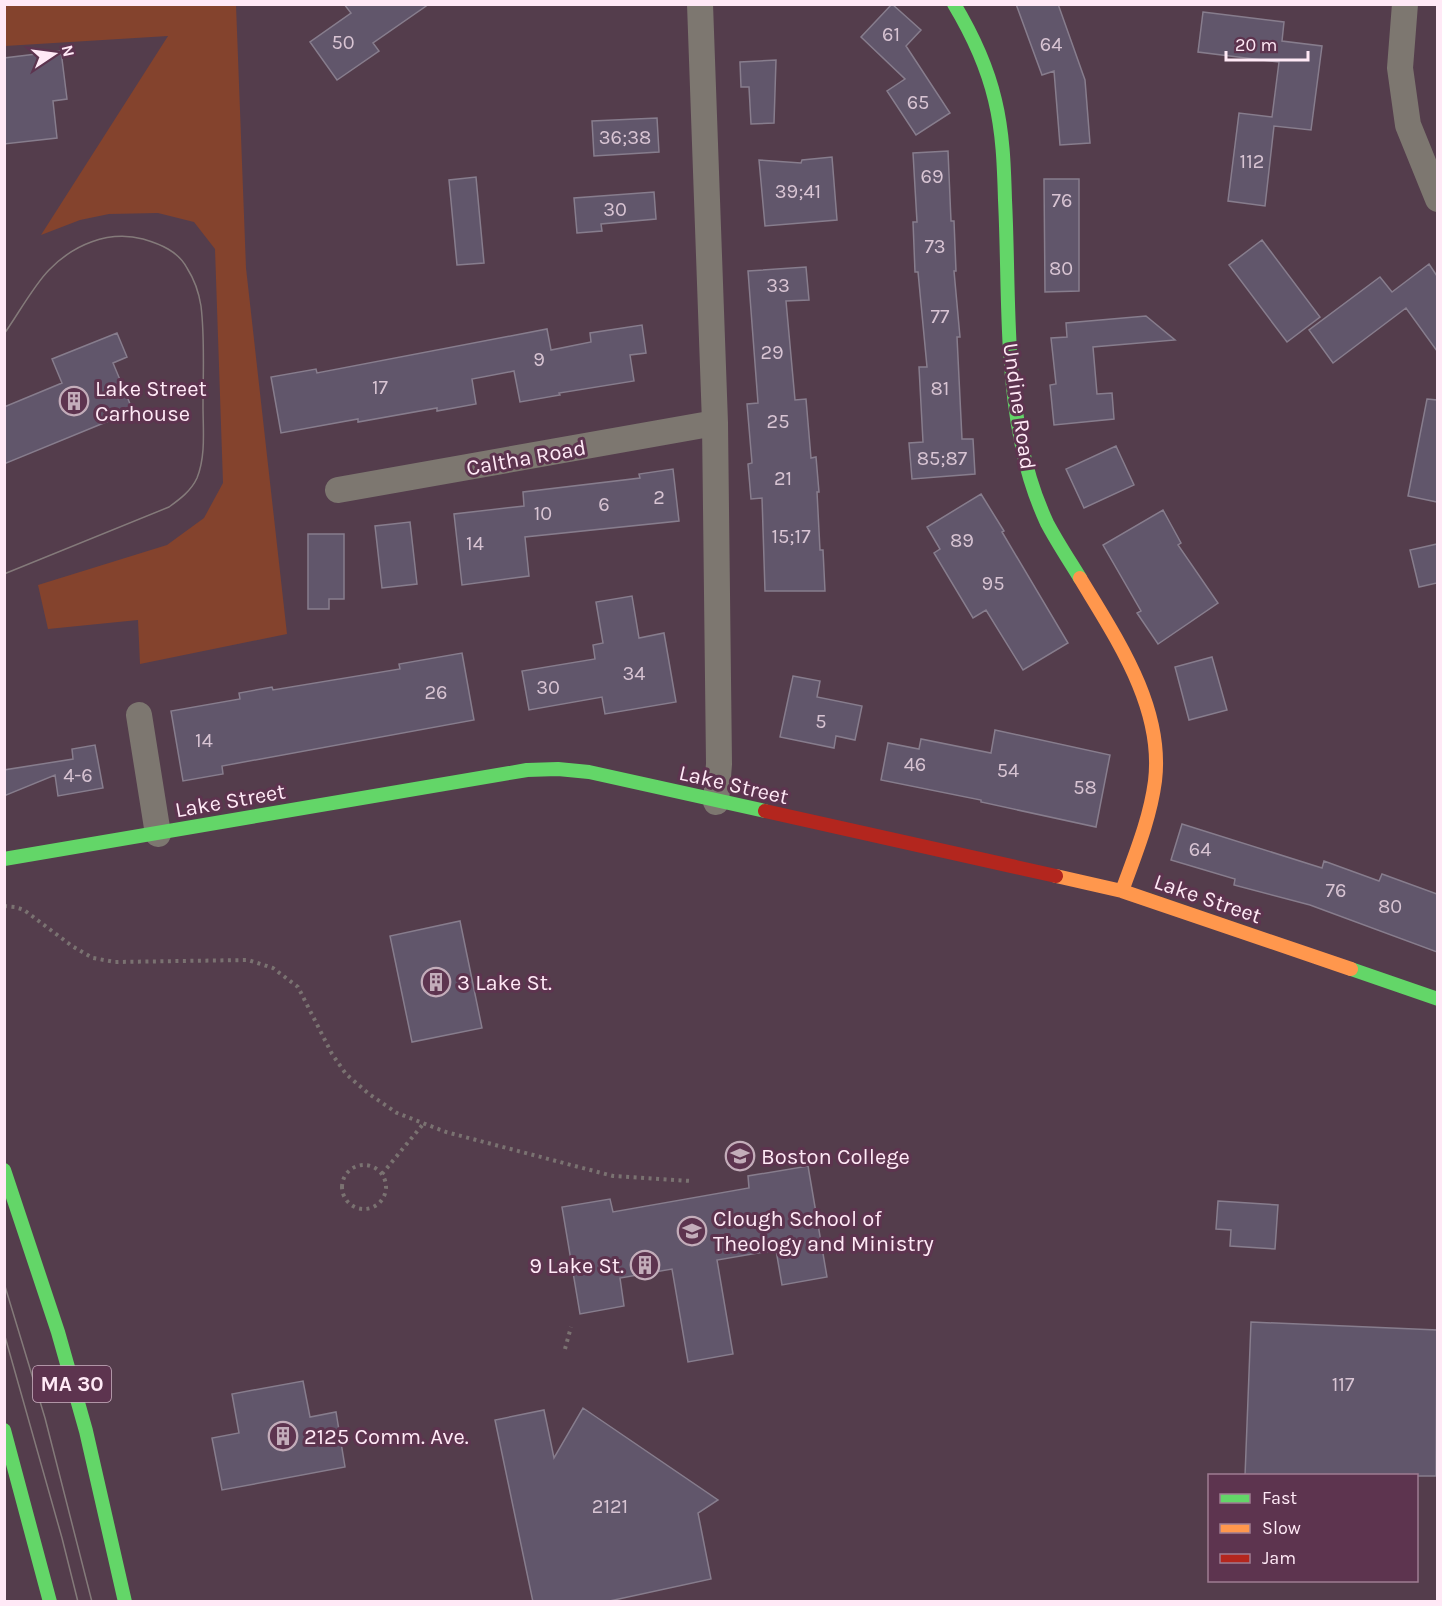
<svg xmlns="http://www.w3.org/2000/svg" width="1442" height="1606" viewBox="0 0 1442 1606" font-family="Karla,sans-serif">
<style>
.green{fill:#84432d}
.building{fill:#61566b;stroke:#877d8d;stroke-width:1.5}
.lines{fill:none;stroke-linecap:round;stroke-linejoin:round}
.path{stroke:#7a7271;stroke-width:4;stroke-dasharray:3 4.5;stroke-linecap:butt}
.street{stroke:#7d7770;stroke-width:26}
.fast{stroke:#63d668;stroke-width:14}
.slow{stroke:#ff974d;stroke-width:14}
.jam{stroke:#b3261e;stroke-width:14}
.tram{stroke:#847a7a;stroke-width:1.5}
.labels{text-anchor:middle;stroke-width:6;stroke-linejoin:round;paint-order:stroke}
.number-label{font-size:20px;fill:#d8c4d3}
.shield{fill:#5d344f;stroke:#ceb3c4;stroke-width:1.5}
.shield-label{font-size:21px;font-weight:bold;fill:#ffe9f6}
.poi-label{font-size:22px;fill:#ffe9f6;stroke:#5d344f;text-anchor:start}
.street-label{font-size:22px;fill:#ffe9f6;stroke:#5d344f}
</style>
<rect width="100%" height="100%" fill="#543d4c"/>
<path class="green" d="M5,4L236,5L246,268L287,634L140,664L138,620L48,629L38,585L167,545L204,518L223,483L215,249L194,222L158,213L109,214L80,220L41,235L168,36L5,46Z"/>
<path class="building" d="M344,4H429L373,43L379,51L337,80L310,42L351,13Z
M892,4L921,30L906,46L950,113L916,135L887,91L905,79L861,37Z
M1016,4H1058L1085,80L1090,143L1060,145L1054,71L1042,75Z
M1203,12L1284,22L1282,41L1322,46L1311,130L1274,126L1265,206L1228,201L1239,113L1272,117L1279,62L1198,52Z
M61,51L67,99L53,101L57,138L4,144V58Z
M776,60L774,123L751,124L749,87H741L740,62Z
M657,118L659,152L594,156L592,121Z
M948,151L951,221H954L956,271H954L960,337H957L962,439H973L975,474L912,479L909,443L923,442L919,367H927L918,272H915L913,222H917L913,153Z
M832,157L837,220L765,226L759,160L801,163L802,160Z
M476,177L484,263L457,265L449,180Z
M1044,179H1079V291L1045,292Z
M654,192L656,219L601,224L602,231L577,233L574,198Z
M1262,240L1320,317L1287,342L1229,265Z
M1429,264L1437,276V351L1406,308L1333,363L1309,330L1380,277L1392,292Z
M806,267L809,300L786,301L795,400L806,399L811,458L816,457L819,492H817L820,550H823L825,591H765L762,498L751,499L748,464L752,463L747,404L758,403L748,271Z
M1146,316L1175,340L1093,347L1097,394L1112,393L1114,419L1054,425L1050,385L1056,384L1051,338L1067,337L1066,323Z
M642,325L646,353L630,355L634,381L559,393L560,395L520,402L514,371L472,379L476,404L437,411V408L358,422V419L281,433L271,377L316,369L317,373L547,329L551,350L591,342L590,333Z
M117,333L127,357L113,363L133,411L4,464V407L62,383L52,359Z
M1427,399L1437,400V502L1408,496Z
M1116,446L1134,485L1084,508L1066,469Z
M673,469L679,521L525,537L529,576L462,585L454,514L524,506L523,492L640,478L639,474Z
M981,494L1004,531L1002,532L1068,643L1023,670L986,610L973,618L934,553L940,549L927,527Z
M1163,510L1181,543L1178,545L1218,603L1158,644L1137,613L1141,611L1103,545Z
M410,522L417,584L382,588L375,526Z
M308,534H344V599H329V609H308Z
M1437,544V583L1419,587L1410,550Z
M632,596L639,638L664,633L676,702L605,714L602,697L529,710L522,671L595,659L593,645L603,643L596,602Z
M462,653L474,720L222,766L223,774L183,781L171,711L240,699L239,693L272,687L273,690L400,669L399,664Z
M1212,657L1227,710L1189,720L1175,667Z
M793,676L820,681L817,697L862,706L855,740L836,736L834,748L780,737Z
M995,730L1110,755L1096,827L981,802V800L881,780L888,743L919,749L921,739L991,753Z
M95,745L103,788L58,796L55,775L4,796V770L73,759L72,749Z
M1182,824L1322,868L1324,861L1379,881L1382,874L1437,894V952L1310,905L1234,885L1235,879L1171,860Z
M460,921L482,1028L412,1042L390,936Z
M808,1166L827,1277L782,1285L776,1250L717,1260L733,1354L688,1362L672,1269L620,1278L624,1306L580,1314L562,1207L610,1199L613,1212L749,1188L748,1176Z
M1218,1201L1278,1205L1275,1249L1230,1246L1231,1230L1216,1229Z
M1251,1322L1437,1330L1436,1476H1245Z
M303,1381L310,1417L336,1412L345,1467L222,1490L212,1438L239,1433L232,1394Z
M583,1408L718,1500L698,1513L711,1579L605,1602H533L495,1420L544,1410L554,1458Z"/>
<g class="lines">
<path class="path" d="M4,906L15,907L24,910L72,946L93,958L115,962L248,960L273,968L298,987L332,1054L346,1074L369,1094L397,1113L446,1132L613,1176L691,1181
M342 1187a22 22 0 1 1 44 0a22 22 0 1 1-44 0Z
M382,1174L424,1123
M565,1349L571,1327"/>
<path class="street" d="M700,4L715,423L719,764L716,802
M1405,4L1400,68L1408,125L1438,199
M338,490L715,423
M139,715L158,834"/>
<path class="fast" d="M954,4C972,34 987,66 995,100C1003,133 1004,166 1005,200C1009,280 1005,361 1021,441C1026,468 1035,497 1047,523C1057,542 1069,560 1080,578
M4,859L527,770L558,769L589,772L765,811
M1351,969L1438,999
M4,1170L58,1332L86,1431L125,1602
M4,1430L50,1602"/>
<path class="slow" d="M1080,578C1116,638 1164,707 1155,781C1150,819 1135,855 1122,891
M1056,876L1122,891L1351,969"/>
<path class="jam" d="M765,811L1056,876"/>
<path class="tram" d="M4,334C17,316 34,285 49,270C73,245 108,230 143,239C160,244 178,251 187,268C194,279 199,293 201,306C205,339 203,373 203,406C203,429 206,456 197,478C191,491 180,499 169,507L4,574
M4,1283L45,1418L92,1602
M4,1333L62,1538L78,1602"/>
</g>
<defs>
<g id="building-ring" transform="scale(1.5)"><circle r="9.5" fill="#5d344f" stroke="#c3adba" stroke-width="1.5"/><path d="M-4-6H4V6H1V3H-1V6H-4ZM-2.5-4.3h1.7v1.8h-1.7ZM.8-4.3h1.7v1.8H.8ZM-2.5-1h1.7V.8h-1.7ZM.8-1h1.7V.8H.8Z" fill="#c3adba"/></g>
<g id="university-ring" transform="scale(1.5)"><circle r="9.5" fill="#5d344f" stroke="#c3adba" stroke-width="1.5"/><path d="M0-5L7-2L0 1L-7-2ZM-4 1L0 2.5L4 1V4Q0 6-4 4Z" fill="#c3adba"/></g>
</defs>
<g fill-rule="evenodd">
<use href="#building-ring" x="74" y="401"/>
<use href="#building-ring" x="436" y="982"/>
<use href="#university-ring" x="740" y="1156"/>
<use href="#university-ring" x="692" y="1231"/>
<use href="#building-ring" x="645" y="1265"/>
<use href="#building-ring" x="283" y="1436"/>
</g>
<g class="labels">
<g class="number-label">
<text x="891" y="41">61</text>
<text x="343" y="49">50</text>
<text x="1051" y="51">64</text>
<text x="918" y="109">65</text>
<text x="625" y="144">36;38</text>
<text x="1252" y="168">112</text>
<text x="932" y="183">69</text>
<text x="798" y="198">39;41</text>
<text x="1062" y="207">76</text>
<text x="615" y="216">30</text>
<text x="935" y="253">73</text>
<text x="1061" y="275">80</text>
<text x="778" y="292">33</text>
<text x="940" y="323">77</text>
<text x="772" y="359">29</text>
<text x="539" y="366">9</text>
<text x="380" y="394">17</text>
<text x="940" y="395">81</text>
<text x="778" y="428">25</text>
<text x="942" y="465">85;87</text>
<text x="783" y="485">21</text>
<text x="659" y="504">2</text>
<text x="604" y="511">6</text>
<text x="543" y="520">10</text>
<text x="791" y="543">15;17</text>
<text x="962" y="547">89</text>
<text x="475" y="550">14</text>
<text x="993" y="590">95</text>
<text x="634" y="680">34</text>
<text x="548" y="694">30</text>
<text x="436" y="699">26</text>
<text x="821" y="728">5</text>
<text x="204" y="747">14</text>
<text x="915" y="771">46</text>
<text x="1008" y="777">54</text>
<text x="78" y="782">4-6</text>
<text x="1085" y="794">58</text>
<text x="1200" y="856">64</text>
<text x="1336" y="897">76</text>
<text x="1390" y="913">80</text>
<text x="1343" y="1391">117</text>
<text x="610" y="1513">2121</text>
</g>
<rect class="shield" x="33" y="1366" width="78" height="36" rx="4.5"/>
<g class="shield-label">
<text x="72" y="1391">MA 30</text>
</g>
<g class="poi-label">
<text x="95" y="396">Lake Street<tspan x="95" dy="25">Carhouse</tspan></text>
<text x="457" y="990">3 Lake St.</text>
<text x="761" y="1164">Boston College</text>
<text x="713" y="1226">Clough School of<tspan x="713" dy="25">Theology and Ministry</tspan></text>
<text x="624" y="1273" text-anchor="end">9 Lake St.</text>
<text x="304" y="1444">2125 Comm. Ave.</text>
</g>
<g class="street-label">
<text transform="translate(1020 406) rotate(82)" y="8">Undine Road</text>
<text transform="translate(526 457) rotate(-10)" y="8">Caltha Road</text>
<text transform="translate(734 784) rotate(13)" y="8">Lake Street</text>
<text transform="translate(230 800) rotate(-10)" y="8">Lake Street</text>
<text transform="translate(1208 898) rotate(19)" y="8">Lake Street</text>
</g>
</g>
<rect width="1442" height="1606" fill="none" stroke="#ffe9f6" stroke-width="12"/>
<rect x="1208" y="1474" width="210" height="108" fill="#5d344f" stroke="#9e7c92" stroke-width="1.5"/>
<rect x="1220" y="1494" width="30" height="9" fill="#63d668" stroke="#9e7c92" stroke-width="1.5"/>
<text x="1262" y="1504" font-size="18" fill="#ffe9f6">Fast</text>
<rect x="1220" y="1524" width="30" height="9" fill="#ff974d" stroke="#9e7c92" stroke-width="1.5"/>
<text x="1262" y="1534" font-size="18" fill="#ffe9f6">Slow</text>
<rect x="1220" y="1554" width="30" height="9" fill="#b3261e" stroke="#9e7c92" stroke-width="1.5"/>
<text x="1262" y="1564" font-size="18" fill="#ffe9f6">Jam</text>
<g transform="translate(54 54) rotate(77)" stroke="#5d344f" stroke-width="4.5" paint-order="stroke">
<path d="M0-4.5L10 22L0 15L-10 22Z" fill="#ffe9f6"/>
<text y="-9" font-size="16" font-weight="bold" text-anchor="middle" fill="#ffe9f6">N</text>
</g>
<path d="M1226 51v9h82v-9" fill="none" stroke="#ffe9f6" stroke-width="3"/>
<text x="1235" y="51" font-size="18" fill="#ffe9f6" stroke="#5d344f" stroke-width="4.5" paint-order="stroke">20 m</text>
</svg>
